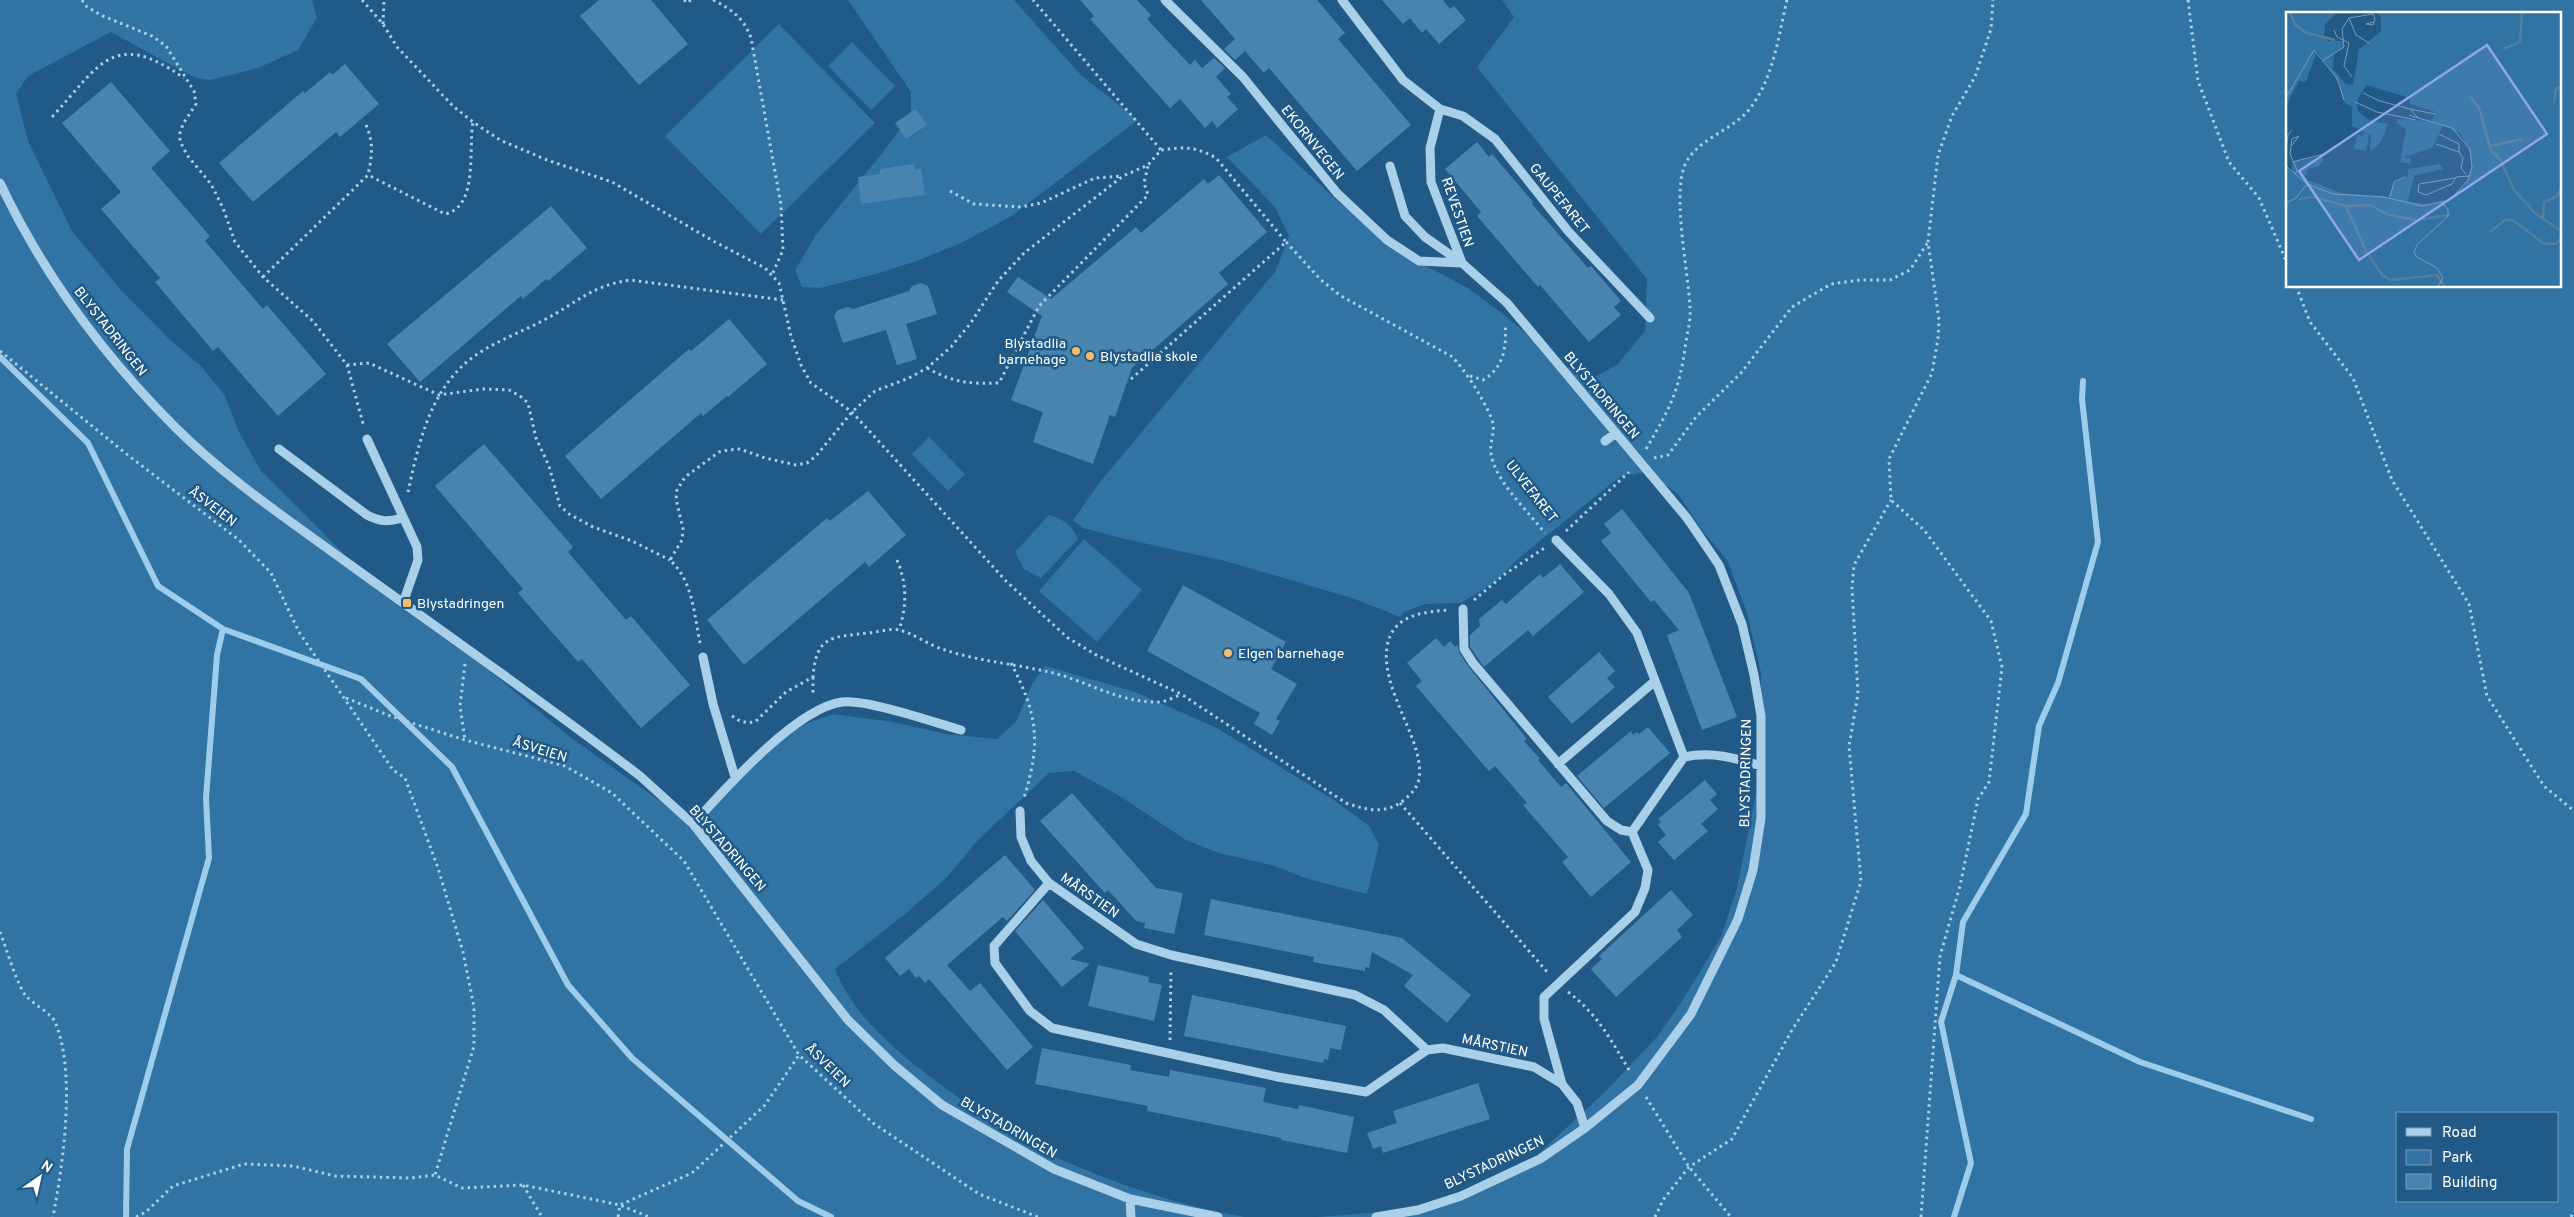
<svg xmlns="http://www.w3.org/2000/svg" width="2574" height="1217" viewBox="0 0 2574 1217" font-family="Overpass,sans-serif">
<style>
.green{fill:#3173a2;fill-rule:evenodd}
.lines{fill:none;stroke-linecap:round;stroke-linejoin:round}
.stream{stroke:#9ecceb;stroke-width:6}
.building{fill:#4984ae}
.path{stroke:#aacfe9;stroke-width:3;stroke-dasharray:2.5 4;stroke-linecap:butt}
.minor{stroke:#aacfe9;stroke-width:9}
.poi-dot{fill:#f6bb6b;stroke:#215a86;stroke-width:2}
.labels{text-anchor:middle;stroke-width:5;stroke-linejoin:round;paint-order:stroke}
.street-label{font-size:14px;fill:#fff;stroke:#215a86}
.poi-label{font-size:14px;fill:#fff;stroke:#215a86;text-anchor:start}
.inset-river{fill:none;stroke:#547e9c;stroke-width:2.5}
.inset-road{fill:none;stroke:#7a9cb6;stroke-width:1}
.view{fill:#8ea6ec;fill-opacity:0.15;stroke:#8ea6ec;stroke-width:2.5}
.inset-edge{fill:none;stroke:#fff;stroke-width:2.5}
</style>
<rect width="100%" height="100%" fill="#215a86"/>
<path class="green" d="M0,0H312L317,18L298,50L258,68L211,80L197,78L182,71L111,32L28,76L16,94L28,141L72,231L121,290L170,340L201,366L224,394L239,432L261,471L346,556L408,608L442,632L570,737L677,813L697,812L737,783L770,749L797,727L833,714L893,722L946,734L997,739L1016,722L1032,684L1045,666L1135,692L1217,728L1334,800L1369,826L1379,845L1367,894L1308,879L1275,866L1219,853L1186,840L1118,795L1074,771L1049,773L977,841L947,877L904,915L835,969C858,1028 923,1072 972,1107C989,1119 1005,1133 1022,1143C1034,1149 1048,1153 1060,1159C1119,1185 1181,1206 1245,1217H0Z
M848,0H1014L1081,75L1138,120L1010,217L961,243L917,261L872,275L820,288L802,287L795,270L816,235L883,152L911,114V92Z
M1502,0H2574V1217H1317L1409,1210L1456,1197L1502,1177L1537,1155L1605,1092L1657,1037L1680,1004L1721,937L1737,888L1756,793L1760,746L1761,673L1747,613L1727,560L1702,530L1678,494L1648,472L1621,476L1520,557L1495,582L1461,603L1425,604L1404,612L1400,617L1352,598L1225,561L1125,539L1083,528L1073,520L1100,482L1275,272L1289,236L1275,207L1227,157L1266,135L1342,205L1384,239L1426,266L1468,288L1503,314L1563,365L1592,378L1617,365L1645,331L1647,279L1477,67L1514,17ZM2288,14H2560V286H2288ZM2398,1113H2558V1201H2398Z
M779,24L875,123L761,234L665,136Z
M852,42L895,86L871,110L828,66Z
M929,437L965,474L948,491L912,454Z
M1049,515C1063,519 1072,525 1078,539L1041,578L1024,569L1015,552Z
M1084,539L1142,590L1097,642L1039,591Z"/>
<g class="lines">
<path class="stream" d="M0,357L88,443L158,586L223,629L217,655L206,798L209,858L127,1149L126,1217
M223,629L361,679L452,767L568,985L632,1058L798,1201L831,1217
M1956,975L2140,1062L2311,1119
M1954,1217L1971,1163L1941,1022L1956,975L1963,922L2026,814L2039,726L2058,683L2098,542L2082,399L2083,381"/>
</g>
<path class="building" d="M599,0H651L688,44L639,85L580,16Z
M1080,0H1137L1151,15L1147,19L1190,65L1195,60L1202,68L1214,58L1225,68L1216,77L1231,94L1227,97L1238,109L1217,128L1212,121L1205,128L1180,99L1170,108L1090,19L1094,16Z
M1201,0H1317L1345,33L1338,39L1411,125L1357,171L1269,68L1264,73L1245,51L1235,60L1224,49L1235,39Z
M1382,0H1443L1450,9L1454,6L1466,20L1439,44L1426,29L1422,33L1410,18L1403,24Z
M345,64L379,104L340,137L336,132L253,202L219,163L303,91L305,93L330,72L332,75Z
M111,82L170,151L151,168L210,236L205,241L263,309L267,305L326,374L278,416L218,347L213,351L155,282L160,278L101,209L121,192L62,123Z
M916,109L927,125L906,139L895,123Z
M1477,142L1489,157L1492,154L1533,202L1532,204L1588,268L1591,266L1621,301L1614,307L1621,315L1589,342L1540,285L1538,287L1477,216L1481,212L1445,169Z
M914,164L915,170L921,168L925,195L861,204L858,177L880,174V169Z
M1219,175L1267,232L1219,273L1228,284L1132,368L1115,417L1110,415L1093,464L1033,442L1043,412L1011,400L1042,316L1007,292L1018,277L1051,299L1136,227L1141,233L1204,179L1208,184Z
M551,206L587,248L548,281L546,279L523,299L521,296L420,382L387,344Z
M921,283L928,286L937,314L906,324L917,359L897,365L886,330L843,343L834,316L838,310L848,307L853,309L909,291L912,286Z
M729,319L767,364L728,397L727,396L703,416L701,413L601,499L565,456L689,349L691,351Z
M484,444L573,547L568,552L626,620L631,616L690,685L641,728L582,659L578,662L518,593L523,589L435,486Z
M868,491L906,535L869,567L865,562L744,665L707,620L827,518L830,521Z
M1622,509L1689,593L1737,717L1702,730L1667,635L1679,630L1654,600L1651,602L1601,541L1611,533L1604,524Z
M1560,564L1584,592L1533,636L1528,630L1484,667L1470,647V635L1480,626L1479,619L1502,600L1506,604L1540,574L1543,578Z
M1183,585L1286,642L1271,669L1297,684L1276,719L1280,721L1272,735L1254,724L1260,713L1147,651Z
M1436,638L1444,647L1450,641L1455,647L1458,645L1459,652L1468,666L1527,739L1524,741L1540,759L1538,760L1561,787L1566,783L1631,862L1591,897L1562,862L1568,857L1523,805L1527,803L1495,766L1489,771L1416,686L1422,681L1407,663Z
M1599,652L1615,671L1607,678L1615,687L1572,724L1548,697Z
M1648,727L1670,753L1604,808L1577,776L1631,731L1633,735L1637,732L1639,734Z
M1705,780L1717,794L1710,800L1718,809L1701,824L1708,831L1674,860L1658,842L1666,835L1658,825L1661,822L1658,819Z
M1072,793L1156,888L1183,893L1174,934L1144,928L1145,923L1136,921L1108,890L1105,893L1040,821Z
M1005,855L1035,890L1007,921L1003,917L947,965L970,991L980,983L1033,1047L1007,1070L929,979L925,983L919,976L916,978L909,969L900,976L885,958Z
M1671,890L1693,915L1677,930L1682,937L1616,997L1591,969L1602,959L1599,956Z
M1211,899L1402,938L1471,995L1447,1023L1404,986L1413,975L1372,952L1369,968L1365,967V971L1313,962L1314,957L1204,935Z
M1043,900L1084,948L1070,959L1090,964L1062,987L1015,931Z
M1098,965L1149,977L1148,982L1162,985L1154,1021L1088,1006Z
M1192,995L1346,1026L1341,1050L1330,1048L1328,1060L1324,1059L1323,1063L1184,1036Z
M1042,1048L1131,1065L1130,1070L1169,1077L1170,1070L1266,1088L1263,1102L1298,1109L1299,1105L1354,1117L1347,1153L1281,1140V1138L1147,1111L1148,1106L1035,1084Z
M1478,1083L1490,1119L1383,1153L1381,1146L1373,1149L1367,1133L1397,1123L1393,1111Z"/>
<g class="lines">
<path class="path" d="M82,0L87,7L103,16L152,36L166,46L194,91L196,104L183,124L180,133V141L187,155L211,184L223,208L235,242L263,277L313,321L347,365L364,427
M362,0L383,24L397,47L453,106L473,122L500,140L547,160L612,182L715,242L765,268L779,283L791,336L801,365L811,383L852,412L1006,581L1034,607L1068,638L1098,656L1181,694L1346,803C1367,810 1385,815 1404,800C1410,795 1415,790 1418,783C1429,746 1380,692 1387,647C1392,615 1422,612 1449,610
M684,0L687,3L691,0
M713,0C731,9 744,18 751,38L781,205L783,250L772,275
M2188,0L2198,81L2229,162L2259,198L2288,265
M383,24L384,0
M52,117C100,65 113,28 184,78
M366,125C374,143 372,156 368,175
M950,191L974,204L1021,207L1041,203L1095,178L1122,176
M1286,242L1321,280L1341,296L1451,356C1464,367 1490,409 1493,424C1495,437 1487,445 1493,462C1501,486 1529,513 1545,533
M263,277L368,175L445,214C479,207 468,148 473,122
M2296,286L2310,322L2353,378L2392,480L2469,604L2487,696L2544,786L2574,811
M0,351L129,456L239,540L271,573L299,632L393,770L405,778L438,868L463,952L474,1007V1046L435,1175
M347,365L369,363L439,395L483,389L509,390L520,396L528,403L536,438L549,466L560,506L569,514L593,527L632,541L670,560
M927,368C954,383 969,384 999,383L1039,306L1148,195L1144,183L1148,166
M1470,376L1483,380C1504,368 1507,346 1505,324
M1131,379L1286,242L1216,158C1195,146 1184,147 1161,150
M1646,449C1671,407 1680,389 1686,341C1688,330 1691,318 1690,307C1688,270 1673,200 1684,167C1694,141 1728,132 1746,113C1773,83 1778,38 1787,0
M1654,458L1668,455L1696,417L1741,373L1792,307L1831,284L1860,280H1890L1910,270L1928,242
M408,492C419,441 431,386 476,355C496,341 522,332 544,320C577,303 590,286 630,280L783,300
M1566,531L1629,472
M897,560C907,584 907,605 899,630
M1474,600L1505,574L1546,547
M700,643C694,614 693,581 670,560L682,540L683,529L676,499L677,490L685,477L719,452L728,450L740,449L765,458L796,465L807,463L816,456L852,412L875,391L909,378L927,368L951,347L970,324L998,281L1024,253L1123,176L1148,165L1161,150L1033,0
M1011,663C1038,715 1041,742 1024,798
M465,664L460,706L465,740
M813,677V696
M346,698L393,717L465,740L565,766L612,793L684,861L799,1055L873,1123L979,1194L1038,1217
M732,716L740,721L749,723L756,721L786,692L813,677C816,635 832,637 869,633C878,632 891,628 899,630C913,633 930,646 945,650C978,661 1015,664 1049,672C1086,680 1118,703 1159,702C1166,702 1174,697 1180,695
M1400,803L1549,974
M0,932C6,947 17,985 26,996C34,1005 52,1013 56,1024C76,1075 63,1164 53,1217
M1568,992C1599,1015 1611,1041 1631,1073
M1170,1040L1171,969
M1646,1097L1689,1167L1731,1217
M523,1185L542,1217
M136,1217L146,1212L173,1186L244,1164L293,1166L335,1176L410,1178L435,1175L462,1188L523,1185L620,1205L649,1217
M618,1217L620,1205L692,1173L765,1105L799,1055
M1655,1217L1663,1200L1689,1167L1732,1139L1792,1030L1836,962L1861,881L1849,746L1858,694L1852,588L1854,565L1891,500
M1921,1217L1940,956L1960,886L1978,799L1989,782L2002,667L1991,621L1924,530L1891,500L1889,459L1932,373L1938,339L1939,320L1928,242L1938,155L1952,116L1975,77L1991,29L1993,0
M2571,1217L2574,1211"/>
<path class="minor" d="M1165,0L1243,77L1337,193L1387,240L1419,261L1461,263
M1342,0L1403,80L1440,109L1430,148L1431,182L1462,263
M1440,109L1463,116L1495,139L1568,231L1650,318
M0,183C43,274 104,356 175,427C227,479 290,521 349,564C446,634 545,703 640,776L693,824L848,1020L894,1065L942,1105L1054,1169L1130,1199L1218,1217
M367,439L417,547L418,560L403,603
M1605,441L1616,433
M279,449L367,515C380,522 388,522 402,518
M1463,609L1464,649L1473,663L1607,821L1621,830L1632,832L1684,757L1637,633L1609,594L1556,540
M703,657L713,704L735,777
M1684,757C1712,751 1735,758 1761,766
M1558,764L1655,681
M1020,811L1021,837L1031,861L1049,883L1136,944L1171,955L1355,995L1384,1010L1427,1050
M693,824C724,790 796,708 842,702C867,699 933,722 961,730
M1049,883L994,946L995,963L1030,1011L1052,1028L1278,1077L1366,1092L1427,1050L1443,1048L1534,1067L1562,1084L1577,1103L1585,1128
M1562,1084L1544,1019V997L1635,912L1645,888L1648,870L1632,832
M1130,1199L1131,1217
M1376,1217L1418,1210L1461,1196L1540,1159L1585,1128L1638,1085L1691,1014L1738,919L1753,870L1761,818V716L1754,675L1742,624L1719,565L1687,518L1507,303L1462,263L1425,237L1405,216L1390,166"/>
</g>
<g class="poi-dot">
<circle cx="1076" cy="351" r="5"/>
<circle cx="1090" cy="356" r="5"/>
<rect x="402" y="598" width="10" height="10" rx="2.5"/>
<circle cx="1228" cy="653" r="5"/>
</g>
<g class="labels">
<g class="street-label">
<text transform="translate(1313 142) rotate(51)" y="5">EKORNVEGEN</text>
<text transform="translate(1560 198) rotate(51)" y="5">GAUPEFARET</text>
<text transform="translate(1458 212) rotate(71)" y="5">REVESTIEN</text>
<text transform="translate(111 331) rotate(52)" y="5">BLYSTADRINGEN</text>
<text transform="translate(1602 395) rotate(50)" y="5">BLYSTADRINGEN</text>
<text transform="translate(1532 491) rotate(52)" y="5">ULVEFARET</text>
<text transform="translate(213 506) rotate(37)" y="5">ÅSVEIEN</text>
<text transform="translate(540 749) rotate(17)" y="5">ÅSVEIEN</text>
<text transform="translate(1745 773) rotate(-89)" y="5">BLYSTADRINGEN</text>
<text transform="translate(728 848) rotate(49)" y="5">BLYSTADRINGEN</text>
<text transform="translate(1090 895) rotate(35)" y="5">MÅRSTIEN</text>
<text transform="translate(1495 1045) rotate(12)" y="5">MÅRSTIEN</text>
<text transform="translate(828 1065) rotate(44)" y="5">ÅSVEIEN</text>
<text transform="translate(1009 1127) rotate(30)" y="5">BLYSTADRINGEN</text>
<text transform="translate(1494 1162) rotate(-25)" y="5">BLYSTADRINGEN</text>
</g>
<g class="poi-label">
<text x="1066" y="348" text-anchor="end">Blystadlia<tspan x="1066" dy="16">barnehage</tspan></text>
<text x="1100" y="361">Blystadlia skole</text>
<text x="417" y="608">Blystadringen</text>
<text x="1238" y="658">Elgen barnehage</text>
</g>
</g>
<g transform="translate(2286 12)">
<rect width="275" height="275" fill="#215a86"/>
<path d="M0,0H52L39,12L38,23L42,29H57L58,36L48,41L47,57L60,72L67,73L73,37L95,19V6L91,0H275V275H0V156L6,159V150L36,144L37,149L32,155L23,156L19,164L22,168L55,181L102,185L109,171L122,164V157L154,152L157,157L128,164L122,189L144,193L161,188L178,175L185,157V143L175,122L157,113L146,136L118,145L125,146V152L114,150L120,117L110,111L112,107L145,109L149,103L147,99L124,92V86L80,73L71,89L72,99L83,108L102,112L95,130L84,140L85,123L66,114V95L59,91L52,70L31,39L20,70L13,69L0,94ZM77,121L83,122L80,139L68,137L71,123L77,124Z" fill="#3173a2"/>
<path class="inset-river" d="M4,0L9,12L18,20L49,28M217,37L234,30L236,0M184,85L193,96L205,139L214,147L228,178L249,201L275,219M268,91L270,76H275M204,134L237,127M13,187L27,185L60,194L79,237L96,263L105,268L151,263L159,275M61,194L84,193L103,203L130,208L164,203M257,207L258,190L270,185L275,177M204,220L219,208H227L257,231L270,232L275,226"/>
<path class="inset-road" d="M63,6L70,23L83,31M48,18L51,25L63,31L58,54L66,65M36,49L58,35L56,17L63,6L87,2L89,6V7L87,13L80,12L88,10M77,81L94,89L124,97L132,106M0,86L28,38L51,66L58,88M69,90L91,100L130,108M124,97L149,102M150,132L173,140V132L153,122M6,133L13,124L6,127L4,142L11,158L9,163M0,138L2,123L6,118M173,140L177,146L175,156L180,162M6,150L38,142M0,154L21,172L47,182L98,185L136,194L164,188L182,168L186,155L184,137L166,116L123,103M133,172L132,180L140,183L166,172L170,165L184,164M133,172L169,166M104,185L108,170L119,165M0,191L10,186L21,172M152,275L157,266L151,256L131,245L128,240L131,233L162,204V197L155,191"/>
<path class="view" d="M201,33L261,122L73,248L13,159Z"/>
<rect width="275" height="275" class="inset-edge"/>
</g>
<rect x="2396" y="1112" width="162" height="90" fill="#215a86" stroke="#7a9cb6"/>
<rect x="2406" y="1128" width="25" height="8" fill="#aacfe9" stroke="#7a9cb6"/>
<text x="2442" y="1137" font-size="15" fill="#ffffff">Road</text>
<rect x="2406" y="1150" width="25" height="15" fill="#3173a2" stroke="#7a9cb6"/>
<text x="2442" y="1162" font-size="15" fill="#ffffff">Park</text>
<rect x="2406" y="1174" width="25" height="15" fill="#4984ae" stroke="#7a9cb6"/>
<text x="2442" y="1187" font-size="15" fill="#ffffff">Building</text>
<g transform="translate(40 1177) rotate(34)" stroke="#215a86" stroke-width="4" paint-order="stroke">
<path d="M0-4L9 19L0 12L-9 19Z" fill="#ffffff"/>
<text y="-8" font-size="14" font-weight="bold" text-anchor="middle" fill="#ffffff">N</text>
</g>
</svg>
